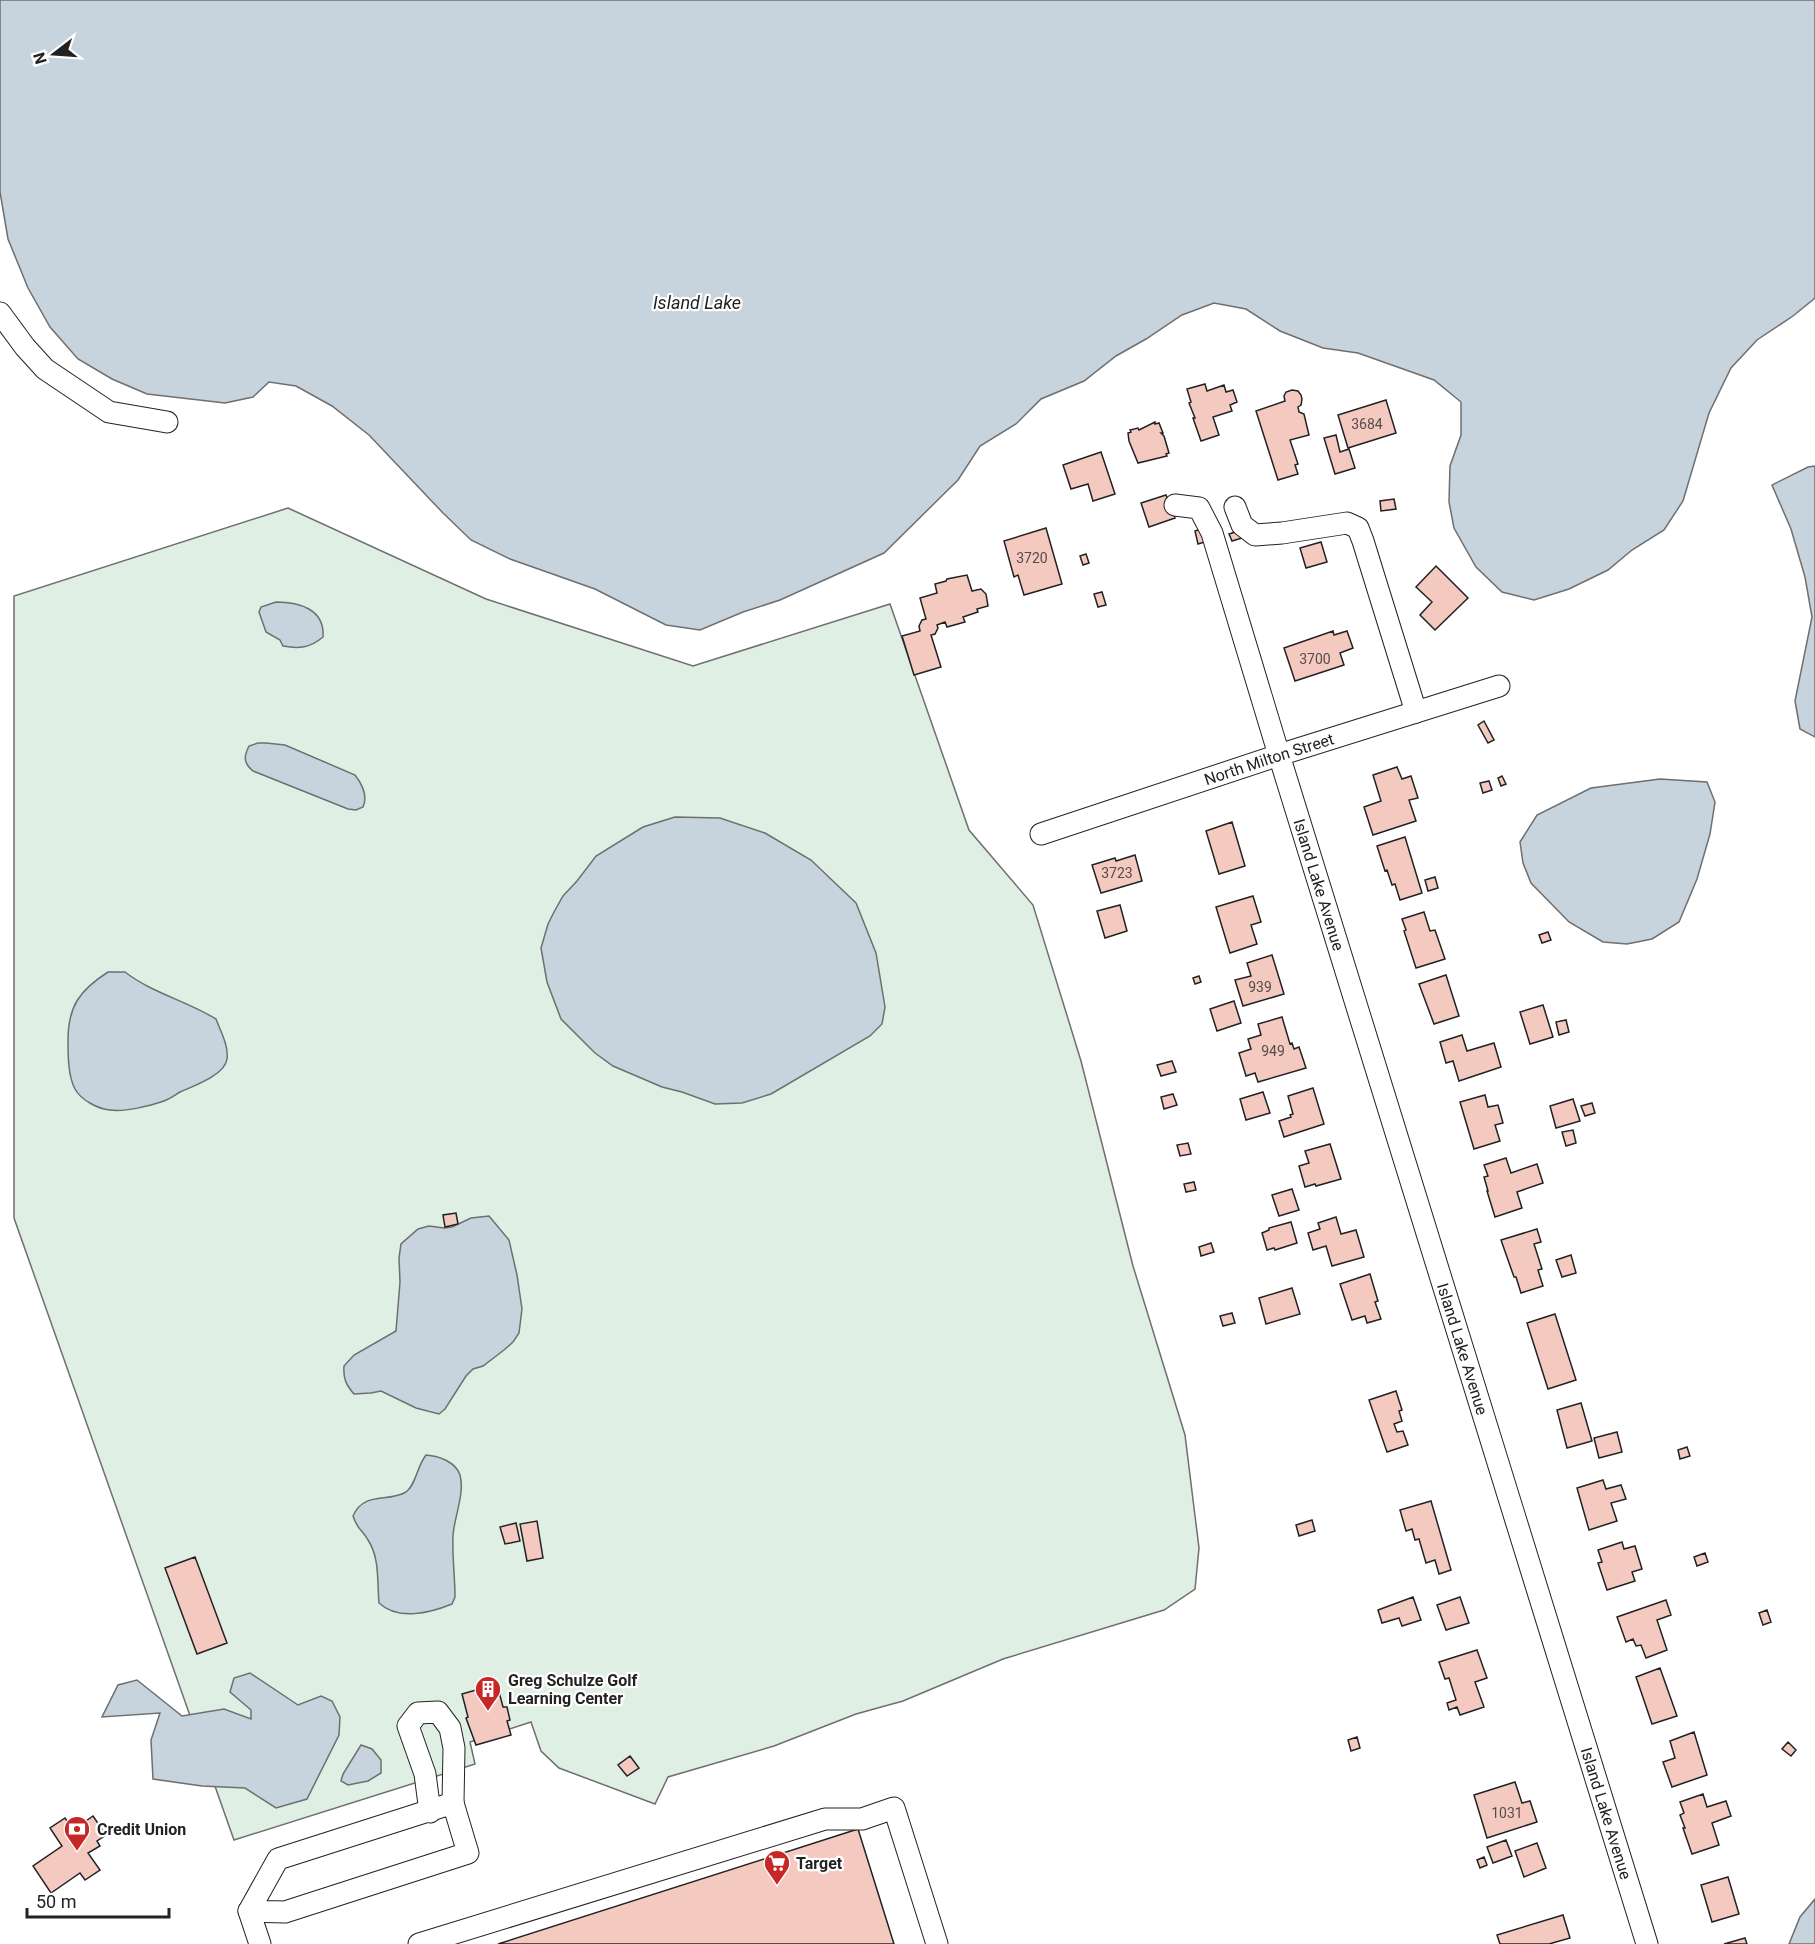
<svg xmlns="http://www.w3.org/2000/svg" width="1815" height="1944" viewBox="0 0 1815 1944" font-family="Roboto,sans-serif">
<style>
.green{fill:#e0efe3;stroke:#6f6f6f;stroke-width:1.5}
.water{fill:#c7d3dd;stroke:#6f6f6f;stroke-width:1.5}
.building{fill:#f3c9c0;stroke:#222;stroke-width:1.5}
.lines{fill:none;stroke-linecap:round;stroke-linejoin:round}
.minor-casing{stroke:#222;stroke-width:23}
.minor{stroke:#fff;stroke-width:21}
.labels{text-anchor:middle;stroke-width:4.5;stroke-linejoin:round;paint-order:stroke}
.number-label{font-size:14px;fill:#564c4a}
.street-label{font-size:16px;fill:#222;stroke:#fff}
.poi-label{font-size:16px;font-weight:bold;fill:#222;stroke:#fff;text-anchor:start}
.water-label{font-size:18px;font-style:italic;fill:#222;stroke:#fff}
</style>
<rect width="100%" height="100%" fill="#fff"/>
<path class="green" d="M288,508L486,599L693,666L890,604L969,830L1033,905L1081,1061L1133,1266L1185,1435L1199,1548L1195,1589L1164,1610L1003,1659L903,1701L856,1714L774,1746L668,1777L655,1804L559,1768L541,1751L531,1722L470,1742L475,1764L234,1840L14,1218V596Z"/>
<path class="water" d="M0,0H1815V298L1793,316L1757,340L1731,368L1709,413L1683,501L1664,530L1632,550L1608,570L1569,589L1534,600L1502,592L1476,567L1454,528L1449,502L1450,466L1461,435V402L1434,380L1358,353L1323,348L1280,331L1246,309L1214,303L1182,315L1146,339L1116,356L1084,381L1041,399L1016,424L980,446L958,480L884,553L780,600L743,612L700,630L666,625L595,589L510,559L471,540L443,513L369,435L332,406L296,386L269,382L253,397L225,403L147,394L112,379L78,359L50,327L28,288L8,239L0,192Z
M1815,466V737L1800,729L1795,701L1812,617L1805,577L1791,529L1772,485L1808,467Z
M276,602C299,602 325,609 323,637C310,648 299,649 283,646L280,640L266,632L259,612L261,607Z
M266,743L285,745L355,775C362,784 368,796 363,807L356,810L348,809L253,771C243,763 244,756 249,746L258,743Z
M1660,779L1707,782L1715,802L1710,834L1697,879L1679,922L1652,939L1627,944L1603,942L1569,922L1531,883L1523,863L1520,842L1537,815L1591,788Z
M675,817L720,818L765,833L811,860L856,903L876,953L885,1007L882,1024L870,1036L771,1094L742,1103L715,1104L682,1092L662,1087L613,1066L595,1053L561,1019L547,982L541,948L548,924L554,912L563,896L577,881L596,856L643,827Z
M108,972H125C152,993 187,1001 216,1019C220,1030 229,1046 227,1059C225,1075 194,1086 180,1092C175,1095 170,1099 164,1101C150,1106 125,1112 110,1110C98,1109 81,1100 75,1089C68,1076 68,1055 68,1040C68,1006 80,990 108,972Z
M489,1216L509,1240L517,1275L522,1309L519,1333L513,1342L504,1350L483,1366L473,1369L466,1376L445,1409L439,1414L416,1408L381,1391L371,1393L354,1394C346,1385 343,1378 344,1366L354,1355L396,1331L400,1282L399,1258L401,1244L418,1229L429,1226L444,1228L452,1227L471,1218Z
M426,1455C439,1456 456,1462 460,1475C465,1494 454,1517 453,1536C452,1556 455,1576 455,1597L452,1604C430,1613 398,1621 379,1603C377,1582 380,1558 368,1540C362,1529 358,1531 353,1516C364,1491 387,1503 406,1492C416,1485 417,1466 426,1455Z
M250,1673L298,1705L321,1696L332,1701L340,1717L339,1735L307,1799L276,1808L245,1788L202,1786L153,1779L151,1740L160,1713L102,1717L118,1685L137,1680L182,1716L224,1709L251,1719V1710L230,1692L234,1678Z
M361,1745L372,1749L381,1760V1773L368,1781L348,1785L341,1781L343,1774Z
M1815,1899V1944H1789L1800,1917Z"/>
<path class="building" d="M1205,384L1207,391L1224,385L1226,392L1233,390L1237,402L1230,405L1232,411L1213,417L1219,435L1201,441L1193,418H1195L1189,403L1191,402L1187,389Z
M1292,390L1298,391L1301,395L1302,399L1301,405L1298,407L1299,412L1304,414L1309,435L1290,440L1298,464L1295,465L1298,474L1278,480L1256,411L1285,401L1284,396L1286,392Z
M1386,400L1396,433L1348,448L1338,415Z
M1155,422V424L1159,423L1163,433H1161L1164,436L1169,453L1166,454L1167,456L1138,463L1129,441L1128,433L1131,432L1130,430L1138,428L1139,430Z
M1336,435L1340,452L1349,449L1355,468L1335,474L1324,438Z
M1101,452L1115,494L1093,501L1088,484L1071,489L1063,465Z
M1166,495L1175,518L1149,527L1141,503Z
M1394,499L1396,509L1381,511L1380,501Z
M1207,527L1211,540L1198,544L1195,531Z
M1046,528L1062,584L1024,595L1018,575L1014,577L1004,541Z
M1242,530L1245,537L1232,541L1229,534Z
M1321,542L1327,562L1306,568L1300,548Z
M1086,554L1089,563L1083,565L1080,556Z
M1436,566L1468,598L1435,630L1420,615L1432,602L1416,587Z
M967,575L972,591L981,589L986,594L988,606L977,609L978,612L963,617L965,622L947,627L945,622L937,625L938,628L935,634L931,635L941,667L914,675L902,636L920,631L919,626L922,620L926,619L920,598L937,593L935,584L946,581L947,579Z
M1102,592L1106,605L1098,607L1094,594Z
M1333,631L1334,635L1347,631L1353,648L1340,653L1344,665L1295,681L1284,648Z
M1484,721L1494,740L1488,743L1478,725Z
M1397,767L1402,779L1411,776L1418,798L1409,800L1416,821L1373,835L1364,807L1381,801L1373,775Z
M1502,776L1506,784L1501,786L1498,778Z
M1489,781L1492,790L1483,793L1480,783Z
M1232,822L1245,866L1219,874L1206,831Z
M1405,837L1422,893L1400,900L1395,884L1392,885L1387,870L1385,871L1377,846Z
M1135,855L1142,881L1101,893L1092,865L1115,858L1116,861Z
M1435,877L1438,888L1428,891L1425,880Z
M1253,896L1261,922L1251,925L1257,944L1230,953L1216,907Z
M1120,905L1127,931L1105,938L1097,911Z
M1424,912L1430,931L1435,930L1445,959L1416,968L1404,931L1406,930L1402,919Z
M1548,932L1551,940L1542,943L1539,935Z
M1272,955L1284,994L1243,1006L1235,980L1251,976L1247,963Z
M1446,975L1459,1016L1434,1024L1419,984Z
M1199,976L1201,982L1195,984L1193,978Z
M1234,1001L1241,1023L1217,1031L1210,1009Z
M1543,1005L1553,1037L1530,1044L1520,1012Z
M1282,1017L1290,1044L1292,1043L1294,1049L1299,1047L1306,1068L1258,1082L1255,1073L1246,1076L1239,1053L1251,1049L1248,1039L1261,1035L1258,1024Z
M1566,1020L1569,1032L1559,1035L1556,1022Z
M1462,1035L1467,1051L1494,1043L1501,1067L1459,1081L1453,1061L1446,1063L1440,1042Z
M1172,1061L1176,1072L1161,1076L1157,1065Z
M1313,1088L1324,1124L1284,1137L1279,1121L1291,1117L1290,1115L1293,1114L1288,1096Z
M1263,1092L1270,1113L1246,1120L1240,1099Z
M1173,1094L1177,1105L1164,1109L1161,1097Z
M1485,1095L1488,1107L1498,1105L1503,1123L1495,1125L1500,1141L1474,1149L1460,1102Z
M1573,1099L1580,1121L1556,1128L1550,1106Z
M1592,1103L1595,1113L1585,1116L1581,1106Z
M1573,1130L1576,1143L1566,1146L1562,1132Z
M1188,1143L1191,1154L1180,1156L1177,1145Z
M1330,1144L1341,1179L1316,1186L1315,1184L1305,1187L1299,1166L1309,1163L1305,1151Z
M1506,1158L1511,1173L1537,1164L1543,1183L1517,1192L1522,1208L1495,1217L1487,1191H1488L1484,1177L1488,1176L1484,1165Z
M1194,1182L1196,1190L1186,1192L1184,1184Z
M1292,1189L1299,1210L1279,1216L1272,1195Z
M456,1213L458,1224L445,1227L443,1215Z
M1336,1217L1341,1234L1356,1230L1364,1257L1332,1266L1326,1246L1313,1250L1308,1233L1320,1229L1318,1223Z
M1291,1222L1297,1243L1275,1250L1274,1248L1267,1250L1262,1233L1269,1230V1228Z
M1537,1229L1541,1242L1534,1244L1542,1269L1538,1270L1543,1286L1521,1293L1516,1277H1514L1501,1240Z
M1211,1243L1214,1252L1201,1256L1199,1247Z
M1571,1255L1576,1273L1562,1277L1556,1260Z
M1370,1274L1378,1301L1375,1302L1381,1319L1367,1323L1365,1316L1352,1320L1340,1284Z
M1292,1288L1300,1314L1266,1324L1259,1298Z
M1232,1313L1235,1323L1223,1326L1220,1316Z
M1555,1314L1576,1380L1548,1389L1527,1323Z
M1396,1391L1402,1410L1399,1411L1402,1421L1394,1424L1397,1432L1403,1431L1408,1445L1387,1452L1369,1400Z
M1581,1403L1592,1441L1567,1448L1557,1410Z
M1617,1432L1622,1452L1599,1458L1594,1438Z
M1687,1447L1690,1456L1680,1459L1678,1450Z
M1603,1480L1606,1489L1621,1485L1626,1499L1611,1503L1617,1521L1589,1530L1577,1488Z
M1431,1501L1451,1570L1439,1574L1435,1560L1426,1563L1419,1539L1415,1540L1412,1529L1406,1531L1400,1510Z
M1312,1520L1315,1531L1299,1536L1296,1525Z
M537,1521L543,1558L527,1561L520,1524Z
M516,1523L520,1541L505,1544L500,1527Z
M1622,1542L1624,1549L1635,1546L1642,1569L1632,1572L1635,1581L1607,1590L1598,1563L1602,1562L1598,1550Z
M1705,1553L1708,1562L1697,1566L1694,1557Z
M195,1557L227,1643L197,1654L165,1568Z
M1413,1597L1421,1620L1402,1626L1399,1618L1382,1623L1378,1610Z
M1460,1597L1469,1623L1446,1630L1437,1605Z
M1666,1600L1671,1615L1657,1620L1667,1650L1646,1658L1641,1645L1636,1646L1633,1639L1626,1642L1617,1617Z
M1767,1610L1771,1622L1763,1625L1759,1613Z
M1477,1650L1487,1678L1475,1682L1484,1707L1460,1715L1457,1707L1449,1710L1447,1703L1456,1700L1449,1678L1445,1679L1439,1662Z
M1660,1668L1677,1716L1652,1724L1636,1677Z
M497,1684L503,1707H507L510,1720L507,1721L511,1735L476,1745L466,1718L468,1717L462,1694Z
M1694,1732L1707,1775L1672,1787L1663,1762L1675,1758L1670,1741Z
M1357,1737L1360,1748L1351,1751L1348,1740Z
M1788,1742L1796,1750L1791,1756L1782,1749Z
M630,1756L639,1768L627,1776L618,1765Z
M1515,1782L1522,1803L1530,1801L1537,1822L1487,1838L1474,1795Z
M1703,1794L1707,1807L1726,1801L1731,1816L1712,1823L1719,1845L1692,1854L1683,1828H1685L1680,1815L1684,1813L1680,1802Z
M93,1816L106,1835L97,1841L100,1846L88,1853L100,1870L85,1880L80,1873L51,1893L33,1866L62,1846L50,1828L65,1818L73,1830Z
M858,1829L894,1944H498Z
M1506,1840L1512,1856L1493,1863L1487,1847Z
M1537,1843L1546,1868L1524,1877L1515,1851Z
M1484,1857L1487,1865L1480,1868L1477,1860Z
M1728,1877L1739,1914L1712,1922L1701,1885Z
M1563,1915L1570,1938L1549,1944H1500L1497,1935Z
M1745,1938L1747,1944H1724Z"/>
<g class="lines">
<g class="minor-casing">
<g id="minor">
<path d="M0,313L25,347L45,369L109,412L167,422"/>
<path id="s1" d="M1175,505L1199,508L1212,533L1279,755L1647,1944"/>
<path d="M1235,507L1242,525L1255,535L1282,533L1347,523L1358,528L1363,541L1416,712"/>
<path id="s2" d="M1041,834L1279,755L1499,686"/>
<path d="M453,1803L468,1853L285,1912L249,1911L278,1859Z"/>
<path d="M430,1812L425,1774L408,1726L418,1713L438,1712L450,1728L454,1748L453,1803"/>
<path d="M249,1911L260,1944"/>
<path d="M419,1944L825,1819H862L894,1808L937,1944"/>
</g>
</g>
<use href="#minor" class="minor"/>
</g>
<defs>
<g id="building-pin" transform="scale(1.35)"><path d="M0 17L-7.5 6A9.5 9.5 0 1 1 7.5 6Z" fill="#c62828" stroke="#fff"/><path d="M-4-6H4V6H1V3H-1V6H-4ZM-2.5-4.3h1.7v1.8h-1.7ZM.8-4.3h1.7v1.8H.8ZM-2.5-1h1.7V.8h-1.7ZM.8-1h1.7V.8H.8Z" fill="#fff"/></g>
<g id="bank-pin" transform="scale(1.35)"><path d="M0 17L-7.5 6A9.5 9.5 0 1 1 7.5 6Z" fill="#c62828" stroke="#fff"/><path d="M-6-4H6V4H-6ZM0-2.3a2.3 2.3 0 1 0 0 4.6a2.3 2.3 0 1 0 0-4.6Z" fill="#fff"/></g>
<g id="supermarket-pin" transform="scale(1.35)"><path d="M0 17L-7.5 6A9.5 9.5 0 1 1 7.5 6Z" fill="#c62828" stroke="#fff"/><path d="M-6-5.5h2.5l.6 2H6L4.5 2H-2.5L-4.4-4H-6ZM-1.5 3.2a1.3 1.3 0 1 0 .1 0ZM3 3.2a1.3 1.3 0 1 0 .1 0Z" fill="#fff"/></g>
</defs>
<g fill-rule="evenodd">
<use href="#building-pin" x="488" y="1689"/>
<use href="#bank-pin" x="77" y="1829"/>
<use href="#supermarket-pin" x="777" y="1863"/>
</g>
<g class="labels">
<g class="number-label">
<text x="1367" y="429">3684</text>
<text x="1032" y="563">3720</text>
<text x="1315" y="664">3700</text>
<text x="1117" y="878">3723</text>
<text x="1260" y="992">939</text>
<text x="1273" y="1056">949</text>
<text x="1507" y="1818">1031</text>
</g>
<g class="street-label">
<text dy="6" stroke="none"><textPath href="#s2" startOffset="240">North Milton Street</textPath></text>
<text dy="6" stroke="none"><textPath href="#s1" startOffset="420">Island Lake Avenue</textPath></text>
<text dy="6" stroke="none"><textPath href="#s1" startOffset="906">Island Lake Avenue</textPath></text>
<text dy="6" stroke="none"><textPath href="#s1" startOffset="1392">Island Lake Avenue</textPath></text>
</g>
<g class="poi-label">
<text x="508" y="1686">Greg Schulze Golf<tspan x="508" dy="18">Learning Center</tspan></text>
<text x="97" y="1835">Credit Union</text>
<text x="796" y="1869">Target</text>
</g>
<g class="water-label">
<text x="697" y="309">Island Lake</text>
</g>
</g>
<g transform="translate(54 54) rotate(253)" stroke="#ffffff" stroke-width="4.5" paint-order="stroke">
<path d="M0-4.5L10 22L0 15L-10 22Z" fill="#222222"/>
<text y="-9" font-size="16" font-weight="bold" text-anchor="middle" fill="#222222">N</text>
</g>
<path d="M27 1908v9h142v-9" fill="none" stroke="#222222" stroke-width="3"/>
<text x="36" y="1908" font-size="18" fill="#222222" stroke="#ffffff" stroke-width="4.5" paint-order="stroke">50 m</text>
</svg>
